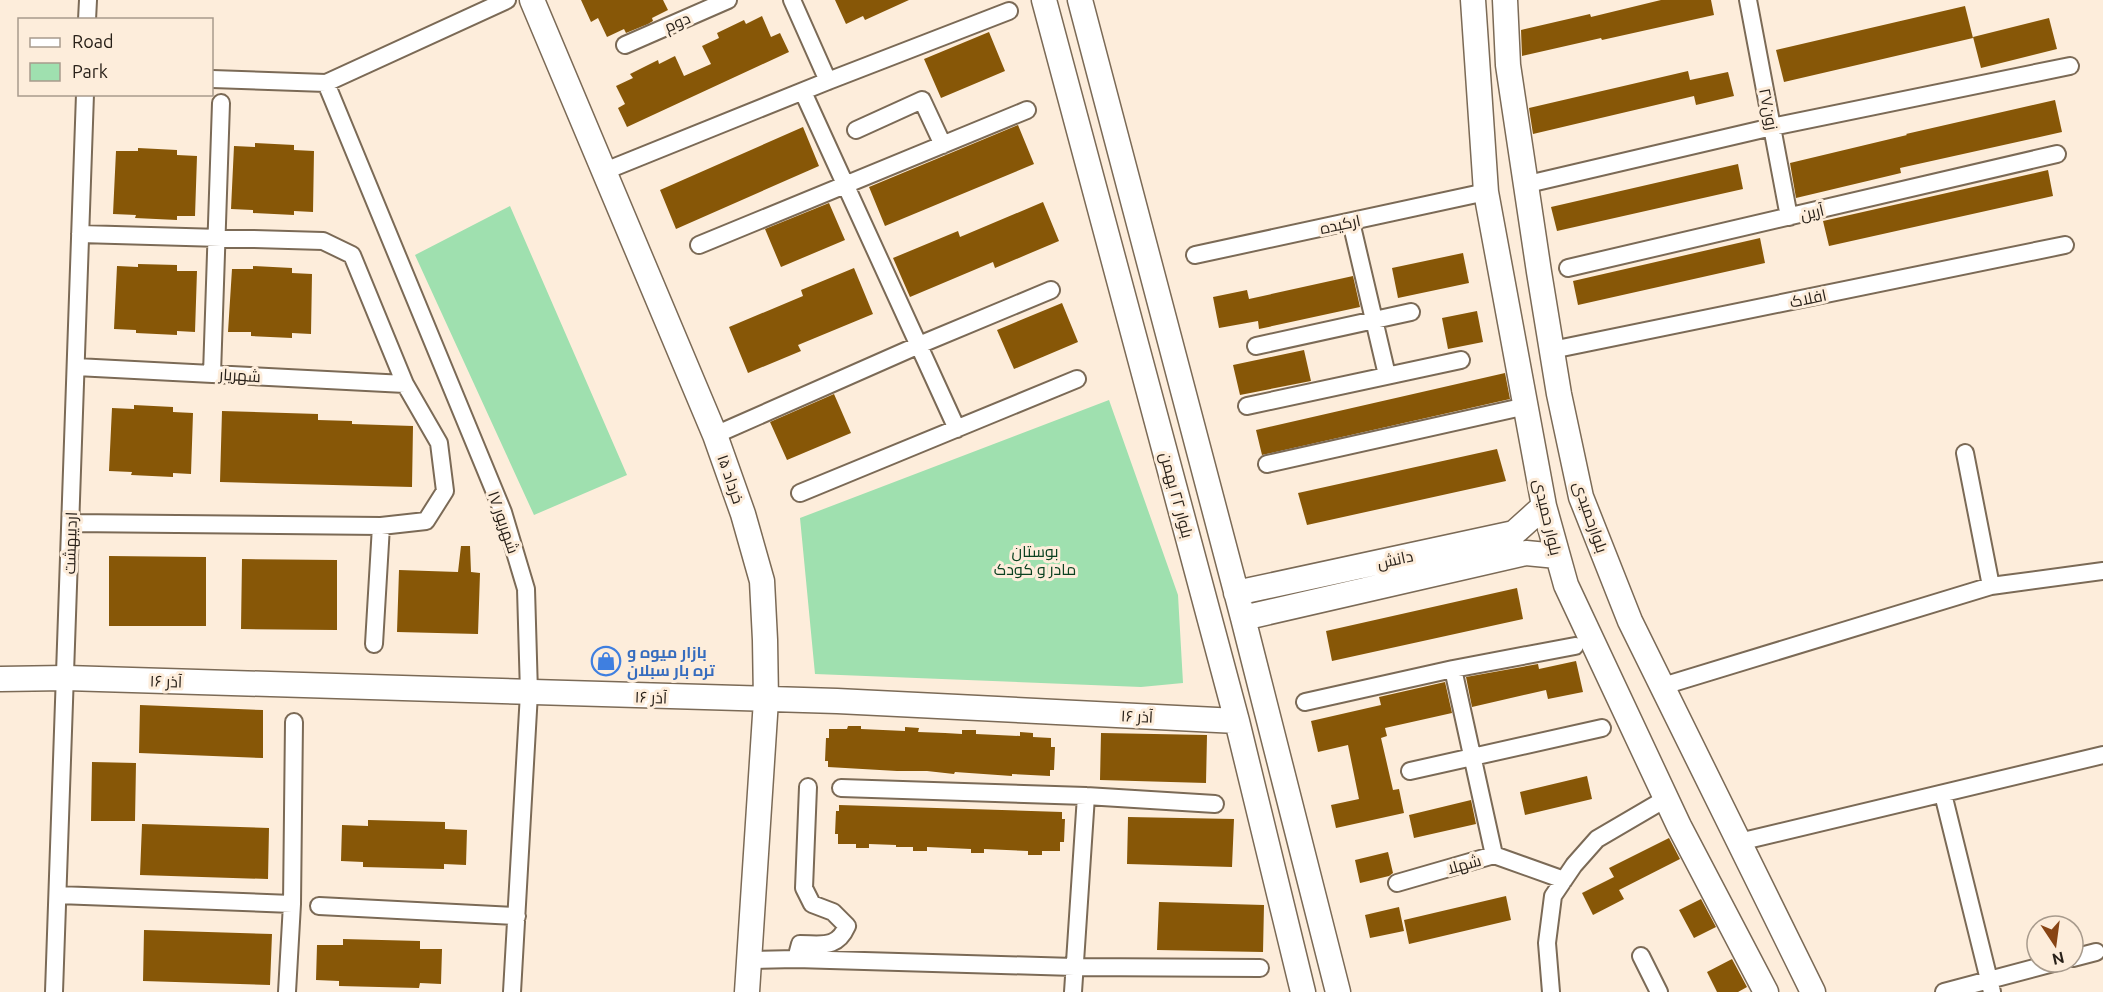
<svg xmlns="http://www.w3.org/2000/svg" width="2103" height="992" viewBox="0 0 2103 992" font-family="Ubuntu,Cairo,sans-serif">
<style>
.green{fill:#9fe0af}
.building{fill:#875707}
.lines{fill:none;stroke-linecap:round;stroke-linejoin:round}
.street-casing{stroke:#7b6a56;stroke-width:20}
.secondary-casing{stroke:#7b6a56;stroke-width:27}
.street{stroke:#fff;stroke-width:16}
.secondary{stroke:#fff;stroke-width:24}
.labels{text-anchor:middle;stroke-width:6;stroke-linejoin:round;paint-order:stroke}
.street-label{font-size:16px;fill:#292119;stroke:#fdeddb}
.park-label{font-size:16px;fill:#0a4120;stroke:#fdeddb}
.shop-label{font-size:16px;font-weight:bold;fill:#366cbe;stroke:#fdeddb;text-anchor:start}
</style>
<rect width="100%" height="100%" fill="#fdeddb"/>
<path class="green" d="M510,206L627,475L534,515L415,255Z
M1109,400L1178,595L1183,683L1141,687L815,674L800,518Z"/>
<path class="building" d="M581,0H663L668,10L652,18L653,21L648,24L626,33L624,29L607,37L598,18L591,22Z
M835,0H909L865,20L863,16L846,24Z
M1661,0H1711L1714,15L1602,40L1601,38L1522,56L1521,30L1590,14L1591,17Z
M1965,6L1973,38L1784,82L1776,50Z
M762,16L771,37L780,33L789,52L627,127L618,108L625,104L616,86L633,78L630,74L658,60L659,64L675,56L684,76L711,64L702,46L719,38L717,33L744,20L746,24Z
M2049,18L2057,49L1981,68L1973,37Z
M989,32L1005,71L941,98L924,59Z
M1688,71L1690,80L1728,72L1734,96L1696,105L1694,96L1533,134L1529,108Z
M2055,100L2062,132L1900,168L1901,173L1796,198L1790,163L1907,135L1906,134Z
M1018,125L1034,164L885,226L869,187Z
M803,127L819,166L676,229L660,190Z
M255,143L294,145V150L314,151L313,212L294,211V215L253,213V210L231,209L234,146L255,147Z
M138,148L177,150V155L197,156L195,216H177V220L135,218L136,215L113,214L116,151H138Z
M1738,164L1743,189L1557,231L1551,207Z
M2048,170L2053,196L1829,246L1823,221Z
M1043,202L1059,241L995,268L993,262L910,297L893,258L958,231L960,237Z
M829,203L845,240L781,267L765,229Z
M1760,238L1765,263L1578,305L1573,281Z
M1463,253L1469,283L1398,298L1392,268Z
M138,264L177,265V271H197L195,332L177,331V335L136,333V330L114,329L117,266L138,267Z
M253,266L292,268V273L312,274L311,334L292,333V338L251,336V332H228L232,269H253Z
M854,268L873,314L798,345L801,351L748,373L729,327L803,296L801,290Z
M1353,276L1360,307L1259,329L1258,321L1219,328L1213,297L1247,290L1249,299Z
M1062,303L1078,342L1014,369L997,330Z
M1477,311L1483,342L1448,349L1442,318Z
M1304,350L1311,381L1240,395L1233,365Z
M1505,373L1510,399L1262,455L1256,430Z
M834,394L851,433L787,460L770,422Z
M134,405L173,407V412L193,413L191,474L173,473V477L131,475L132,472L109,471L112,408L134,409Z
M222,411L318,414V420L352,421V424L413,426L412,487L220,482Z
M1497,449L1506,481L1307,525L1298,493Z
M461,546H470L471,572L480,573L478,634L397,632L399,570L458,572Z
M109,556L206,557V626H109Z
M242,559L337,560V630L241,629Z
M1517,588L1523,619L1332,661L1326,631Z
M1576,661L1583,692L1548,699L1546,690L1472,707L1466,677L1538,664L1539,669Z
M1445,682L1452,713L1385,728L1387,736L1381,738L1393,790L1399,789L1404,813L1336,828L1331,805L1359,799L1348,745L1318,752L1311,721L1381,705L1379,697Z
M140,705L263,710V758L139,753Z
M848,726H861V729L905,731V727L919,728L918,732L945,733L962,734V730H976V734L1020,736V732L1033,733V737L1051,738V747H1055L1054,770H1050V776L1012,774V776L955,772L954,774L927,771H897L828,767V761H825L826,738H829V729H847Z
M1101,733L1207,735L1206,783L1100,780Z
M92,762L136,763L135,821H91Z
M1587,776L1592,799L1525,815L1520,792Z
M1471,800L1476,824L1414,838L1409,815Z
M839,805L1062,812V819H1065L1064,842H1060V851H1042V855H1028V851L984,849V853H971V849L927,847V851H913V847H896V845L869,844V848H856V844H838V834H835L836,811H839Z
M1128,817L1234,819L1232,867L1127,864Z
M368,820L445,822V829L467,830L466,865L444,864V869L363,867V862L341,861L342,825L368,826Z
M142,824L269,828L268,879L140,875Z
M1669,838L1680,859L1619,890L1624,899L1593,915L1582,893L1614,877L1609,868Z
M1388,852L1393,873L1389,876L1360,883L1355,860Z
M1506,896L1511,920L1409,944L1404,920Z
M1701,899L1716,927L1694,938L1679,910Z
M1159,902L1264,905L1263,952L1157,950Z
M1399,907L1404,931L1370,938L1365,915Z
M144,930L272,934L270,985L143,981Z
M343,939L420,941V949H442L441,984L420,983L419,988L339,986V981L316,980L317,945H343Z
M1732,959L1747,987L1738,992H1717L1707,972Z"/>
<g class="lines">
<g class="street-casing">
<path id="street" d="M792,0L828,81
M1748,0L1789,217
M87,20L88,0
M625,45L728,0
M212,79L326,83L507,0
M326,83L503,512L526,589L529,693L512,992
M803,92L957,429
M856,130L922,100L943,145
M605,171L828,81L1009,11
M1528,184L1772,127L2070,66
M1351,222L1387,375
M699,245L1027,110
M1195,255L1486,192
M1568,268L2057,154
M1256,346L1411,312
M1552,350L2065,245
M76,367L405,384
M212,374L221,103
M1247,406L1461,360
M715,435L919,345L1051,290
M1965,453L1991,586
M1267,464L1526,406
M800,493L1077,379
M71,523L381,526L426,521L445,491L439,443L405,384L352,255L323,241L80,234
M374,644L381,526
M1453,669L1494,855
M1663,686L1991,586L2103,571
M1305,702L1453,669L1575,646
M1410,771L1602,728
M841,788L1086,796L1215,804
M1943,794L1992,992
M1739,842L2103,755
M1397,883L1494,855L1564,880
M58,895L292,904
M319,906L517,916
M1641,956L1659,992
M2073,958L2096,952
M796,959L800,944C822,944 837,949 847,926L833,912L812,904L804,888L808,787
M748,960L796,959L1074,967L1260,968
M54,992L85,94
M287,992L292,904L294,722
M1073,992L1086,796
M1551,992L1547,943L1553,896L1574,865L1597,839L1667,798
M1944,992L2057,962"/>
</g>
<g class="secondary-casing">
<path id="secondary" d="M532,0L715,435L743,514L762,581L765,640L766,700L747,992
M1044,0L1237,721L1303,992
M1080,0L1243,618L1338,992
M1473,0L1486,192L1544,506L1566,585L1679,826L1766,992
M1505,0L1508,65L1539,272L1559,394L1581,497L1630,621L1813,992
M1236,593L1514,533L1544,506
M1243,618L1526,553L1557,556
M0,679L66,678L837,701L1237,721"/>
</g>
<use href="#street" class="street"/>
<use href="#secondary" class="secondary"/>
</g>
<defs>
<g id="shop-ring" transform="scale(1.5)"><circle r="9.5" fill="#fdeddb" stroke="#3f7fe0" stroke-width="1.5"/><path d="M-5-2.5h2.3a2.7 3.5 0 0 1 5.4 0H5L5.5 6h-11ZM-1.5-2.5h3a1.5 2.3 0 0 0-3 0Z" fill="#3f7fe0"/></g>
</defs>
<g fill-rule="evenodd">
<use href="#shop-ring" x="606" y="661"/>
</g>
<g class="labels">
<g class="street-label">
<text transform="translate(677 22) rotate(-23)" y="6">دوم</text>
<text transform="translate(1769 109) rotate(79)" y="6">زون۲۷</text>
<text transform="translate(1812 212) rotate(-13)" y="6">آرین</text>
<text transform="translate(1340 224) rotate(-12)" y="6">ارکیده</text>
<text transform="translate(1808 298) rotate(-12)" y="6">افلاک</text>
<text transform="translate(240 375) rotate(3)" y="6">شهریار</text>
<text transform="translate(731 479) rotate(71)" y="6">۱۵ خرداد</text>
<text transform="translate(1177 495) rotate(75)" y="6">بلوار ۲۲ بهمن</text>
<text transform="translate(1548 517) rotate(77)" y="6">بلوار حمیدی</text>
<text transform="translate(1591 517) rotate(71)" y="6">بلوارحمیدی</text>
<text transform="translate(504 522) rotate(71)" y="6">۱۷ شهریور</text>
<text transform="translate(70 543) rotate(-88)" y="6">اردیبهشت</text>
<text transform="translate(1395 559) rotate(-12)" y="6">دانش</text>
<text transform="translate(166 681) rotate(2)" y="6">۱۶ آذر</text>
<text transform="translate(651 697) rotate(2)" y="6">۱۶ آذر</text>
<text transform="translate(1137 716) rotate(3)" y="6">۱۶ آذر</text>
<text transform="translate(1464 864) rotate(-16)" y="6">شهلا</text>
</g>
<g class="park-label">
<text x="1035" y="557">بوستان<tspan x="1035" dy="18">مادر و کودک</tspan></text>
</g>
<g class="shop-label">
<text x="627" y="658">بازار میوه و<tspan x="627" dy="18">تره بار سبلان</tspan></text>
</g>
</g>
<rect x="18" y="18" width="195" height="78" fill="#fdeddb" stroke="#a89b8d" stroke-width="1.5"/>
<rect x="30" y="38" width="30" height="9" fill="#ffffff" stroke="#a89b8d" stroke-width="1.5"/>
<text x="72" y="48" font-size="18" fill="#292119">Road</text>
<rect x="30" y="63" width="30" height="18" fill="#9fe0af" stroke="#a89b8d" stroke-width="1.5"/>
<text x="72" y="78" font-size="18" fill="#292119">Park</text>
<g transform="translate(2055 944) rotate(167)"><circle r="28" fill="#fdeddb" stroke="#a89b8d" stroke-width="1.5"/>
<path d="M0-4.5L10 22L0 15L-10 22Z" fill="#874414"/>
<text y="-9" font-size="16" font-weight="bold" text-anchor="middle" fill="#292119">N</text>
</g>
</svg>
